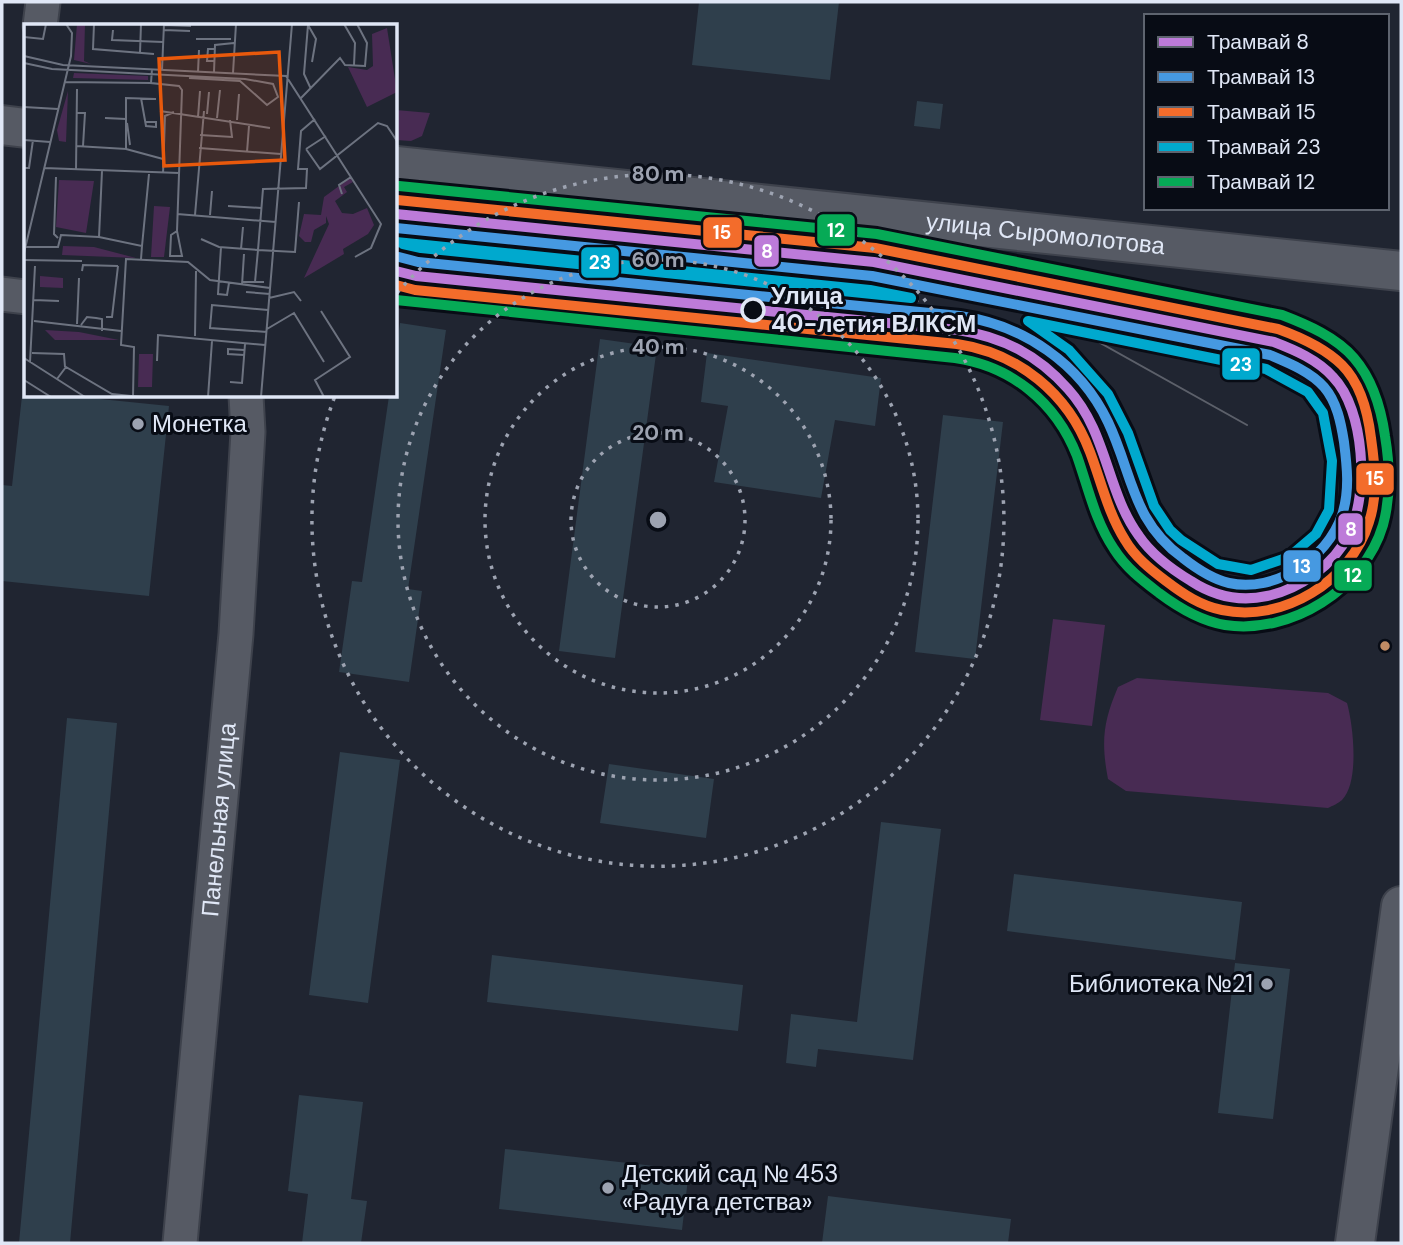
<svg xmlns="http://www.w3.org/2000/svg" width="1403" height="1245" viewBox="0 0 1403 1245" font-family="'DM Sans',sans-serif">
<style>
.green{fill:#482b53}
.building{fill:#2f3f4c}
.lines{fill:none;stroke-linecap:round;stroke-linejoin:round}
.street-casing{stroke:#3e424c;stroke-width:37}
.secondary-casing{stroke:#3e424c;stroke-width:42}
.street{stroke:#565a64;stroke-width:33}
.secondary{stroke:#565a64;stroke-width:38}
.tram{stroke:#5c606a;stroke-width:2}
.tram-1-casing{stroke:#080c15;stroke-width:16}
.tram-2-casing{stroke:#080c15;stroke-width:16}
.tram-3-casing{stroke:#080c15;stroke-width:16}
.tram-4-casing{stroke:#080c15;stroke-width:16}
.tram-5-casing{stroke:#080c15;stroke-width:16}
.tram-1{stroke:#bd7bd9;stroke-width:10}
.tram-2{stroke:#4699e1;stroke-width:10}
.tram-3{stroke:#f36c2b;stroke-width:10}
.tram-4{stroke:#00a9ce;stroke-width:10}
.tram-5{stroke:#06aa56;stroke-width:10}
.ring{fill:none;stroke:#9da3b1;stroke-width:3.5;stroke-dasharray:3.5 7}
.stop-dot{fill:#080c15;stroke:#e0e7f6;stroke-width:3.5}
.poi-dot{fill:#9da3b1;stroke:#080c15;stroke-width:2.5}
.bus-dot{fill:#c18c65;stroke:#080c15;stroke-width:2.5}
.labels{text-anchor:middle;stroke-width:6;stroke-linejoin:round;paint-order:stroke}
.street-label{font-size:24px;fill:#e0e7f6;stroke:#080c15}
.stop-label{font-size:24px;font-weight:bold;fill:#e0e7f6;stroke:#080c15;text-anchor:start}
.poi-label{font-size:24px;fill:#e0e7f6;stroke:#080c15;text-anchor:start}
.inset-road{fill:none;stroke:#6d7380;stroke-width:2}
.view{fill:#e8590c;fill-opacity:0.15;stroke:#e8590c;stroke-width:3.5}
.inset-edge{fill:none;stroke:#e0e7f6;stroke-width:3.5}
.centre{fill:#9da3b1;stroke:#080c15;stroke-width:3.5}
.ring-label{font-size:21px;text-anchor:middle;font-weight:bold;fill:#9da3b1;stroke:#080c15;stroke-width:6;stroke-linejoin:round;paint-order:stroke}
.line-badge{stroke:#080c15;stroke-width:2.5}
.badge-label{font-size:19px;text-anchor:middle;font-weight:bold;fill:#fff}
</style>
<rect width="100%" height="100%" fill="#202531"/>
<path class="green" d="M396,110L430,113L422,136L411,141L396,140Z
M1053,619L1105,625L1092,726L1040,720Z
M1137,678L1328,693L1347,703C1353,724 1360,782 1342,800C1339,803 1332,806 1328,808L1126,791L1108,779C1101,742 1103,722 1118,687Z"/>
<path class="building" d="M699,2H839L830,80L692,65Z
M917,101L943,104L940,129L914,126Z
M400,323L446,330L408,589L422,591L409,682L339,672L352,581L362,582L389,396H396V354Z
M600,339L657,347L615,658L559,651Z
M707,353L881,378L875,426L835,420L821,498L714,482L728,406L701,402Z
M22,396H71L169,406L149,596L2,581V485L12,486Z
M943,415L1003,422L975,659L915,652Z
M67,718L117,723L70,1243H19Z
M340,752L400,760L368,1003L309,995Z
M609,764L714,779L706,838L600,823Z
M881,822L941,829L913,1060L818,1049L816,1067L786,1063L791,1014L857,1022Z
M1014,874L1242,902L1235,960L1007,931Z
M492,955L743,985L738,1031L487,1002Z
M1235,963L1290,969L1273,1119L1218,1113Z
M299,1095L363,1102L351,1199L367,1201L361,1243H302L308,1194L288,1191Z
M505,1149L689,1170L682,1230L499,1209Z
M828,1196L1011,1219L1008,1243H822Z"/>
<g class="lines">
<g class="street-casing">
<g id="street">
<path d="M40,26L43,2"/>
<path d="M2,294L26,297"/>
<path id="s1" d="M180,1243L236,634L248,432L246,396"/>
</g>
</g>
<g class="secondary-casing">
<g id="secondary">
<path d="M2,125L26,128"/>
<path id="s2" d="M396,166L1401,271"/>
<path d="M1355,1243L1401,906"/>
</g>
</g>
<use href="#street" class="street"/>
<use href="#secondary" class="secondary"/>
<path class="tram" d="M396,229L843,278L896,292L918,301
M396,250L755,291L904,304L934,308L996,336
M993,283L1247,425"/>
<g class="tram-1-casing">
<path id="tram-1" d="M396,214L874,262L1274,342C1295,350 1318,360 1333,377C1365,410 1369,494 1349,534C1334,565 1300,589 1267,596C1240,602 1214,596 1191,581C1171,569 1152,555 1139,536C1106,491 1108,433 1068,389C1038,355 1003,337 958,330L416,276L396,271"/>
</g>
<g class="tram-2-casing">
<path id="tram-2" d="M396,228L872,276L1270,355C1289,363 1311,372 1324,387C1337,402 1341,423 1344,442C1347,466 1350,491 1342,515C1327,559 1275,593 1229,583C1212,579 1197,569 1183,558C1132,521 1133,475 1108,422C1080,363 1023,325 960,316L418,262L399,257"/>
</g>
<g class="tram-3-casing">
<path id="tram-3" d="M396,285L415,290L957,344C1018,353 1068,393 1090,452C1101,481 1108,513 1125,540C1135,557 1150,569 1166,581C1183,594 1201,606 1222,610C1283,623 1351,581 1369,522C1378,495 1375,466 1371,438C1368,413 1361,384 1342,365C1325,348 1300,337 1278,329L875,248L397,200"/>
</g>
<g class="tram-4-casing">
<path id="tram-4" d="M396,242L870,290L911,298L421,248L403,244
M1028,321L1266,369L1308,392L1323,413L1332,461L1329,510L1316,534L1289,557L1251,570L1218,564L1181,540L1170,530L1154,506L1128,433L1108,394L1069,350Z"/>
</g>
<g class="tram-5-casing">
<path id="tram-5" d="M396,300L955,358C1011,366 1056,402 1077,456C1088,487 1095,521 1114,549C1126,568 1142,580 1159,593C1179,608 1201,621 1225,625C1291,635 1364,589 1383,525C1391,496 1390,466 1385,436C1381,408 1373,380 1354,358C1336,337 1308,325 1282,315L877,234L399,186"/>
</g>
<use href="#tram-1" class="tram-1"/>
<use href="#tram-2" class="tram-2"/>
<use href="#tram-3" class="tram-3"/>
<use href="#tram-4" class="tram-4"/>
<use href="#tram-5" class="tram-5"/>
</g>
<g class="ring">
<circle cx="658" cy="520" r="87"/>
<circle cx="658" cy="520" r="173"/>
<circle cx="658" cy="520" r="260"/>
<path d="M397 293A346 346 0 1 1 335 396"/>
</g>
<circle class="stop-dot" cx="753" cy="310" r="11"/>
<g class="poi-dot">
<circle cx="138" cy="424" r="7"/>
<circle cx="1267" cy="984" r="7"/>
<circle cx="608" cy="1188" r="7"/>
</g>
<circle class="bus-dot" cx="1385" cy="646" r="6"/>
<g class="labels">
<g class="street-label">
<text dy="8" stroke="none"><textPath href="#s2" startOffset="653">улица Сыромолотова</textPath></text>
<text dy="8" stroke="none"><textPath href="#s1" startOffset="425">Панельная улица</textPath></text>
</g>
<g class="stop-label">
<text x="771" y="304">Улица<tspan x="771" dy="28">40-летия ВЛКСМ</tspan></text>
</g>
<g class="poi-label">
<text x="152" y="432">Монетка</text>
<text x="1253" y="992" text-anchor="end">Библиотека №21</text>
<text x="622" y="1182">Детский сад № 453<tspan x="622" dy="28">«Радуга детства»</tspan></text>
</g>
</g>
<g transform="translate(24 24)">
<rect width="373" height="373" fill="#202531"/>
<path d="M53,0H61L60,37L67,40L50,36ZM363,4L373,68L343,83L324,43L343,46L349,42L348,10ZM50,49L124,52V56L49,54ZM44,67L42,118L35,117L33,106ZM326,154L329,158L320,163L323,168L311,177L318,189L329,190L343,184L350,201L344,210L319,225L320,230L280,254L305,200L302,192V199L290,206L287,218H281L275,212L280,190L297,191L300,173ZM35,156L70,157L62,209L32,203ZM130,182L146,183L140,233H127ZM39,222L70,223L112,234L38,231ZM16,252L39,254V264L16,263ZM21,306L55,308L95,316H31ZM115,330H129L128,363H114Z" fill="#482b53"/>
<path class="inset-road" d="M70,0L69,25L130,30M320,0L331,19L330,41M140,1L167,2M284,1L280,50L287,65M284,1L292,15L288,38M89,6L88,16L139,18M140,6L166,7M0,13L19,15L22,0M172,15H207M191,25H184L183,37H191M116,29L117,0M0,32L39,41L262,52L357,200L347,224L331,233M0,39L28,45L221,55L249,60L254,73L243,81L216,57L165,54M128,45L127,59L155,62L158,66L153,207L158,232H146L147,211L153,207M138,46L140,0M174,48L175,26M190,48L191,21L210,19M209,49L212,0M40,58L127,59M117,74L122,102L132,103V98H122M277,74L316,34L321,41L341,42L343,19L333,0M0,83L34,85M136,87L246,104M53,89H61L59,122M183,90L185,68M174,93L176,67M81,94L102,95M193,94L196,66M213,96L215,70M103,99L106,121M176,111L208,113L206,96M0,116L26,118M52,122L102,125V74L132,75M175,124L257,130M102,125L139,135M282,125L296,145L354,99L363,102L373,117M282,125L302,112M223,128L225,102M0,144H5L9,116M20,144L155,149M52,146L53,65M139,150L141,92L150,88M32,153L30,210L34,214M318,170L315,161L327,153M275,178L271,228L234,226L239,165L282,164L283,145H274L277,107L291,95M204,182L237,184M153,190L252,198M171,191L180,87M186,191L188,167M75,213L78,147M177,215L195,223L234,226L231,258M118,222L125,150M2,223H34L37,211L75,213L118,222L117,235M197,223L194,270L203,271L205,259M217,225L219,203M0,229L47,32L48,9L42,0M0,236L58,237M58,247L59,241L94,242M218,258H240M218,261L220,230M222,268L246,270M245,274L270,268L277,277M10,276L35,277M297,287L326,333L291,356L300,373M82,293H88L94,242M10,297L97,307M53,300L55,254M57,301L63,293L72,294L78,295V307M243,305L270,289L300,338M243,308L186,304L187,293L188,281L244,286M171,312L172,247M8,329L40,330L41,343M220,331L204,330V325L220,326M0,334L61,373M133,337L134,311L241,321M6,338L11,242M33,355L42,343L88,370L117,373M0,356L27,373M206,358L218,359L221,320M109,373L110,323L97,321L102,235L164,238L186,256L246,264M184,373L188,317M237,373L268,0"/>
<path class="view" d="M255,28L261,136L140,142L135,35Z"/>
<rect width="373" height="373" class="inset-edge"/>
</g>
<circle cx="658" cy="520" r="10" class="centre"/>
<g class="ring-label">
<text x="658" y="181">80 m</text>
<text x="658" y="267">60 m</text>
<text x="658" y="354">40 m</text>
<text x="658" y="440">20 m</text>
</g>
<g class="line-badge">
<rect x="816" y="213" width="40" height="34" rx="7" fill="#06aa56"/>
<rect x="702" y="216" width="41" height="33" rx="7" fill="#f36c2b"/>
<rect x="753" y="234" width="27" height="34" rx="7" fill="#bd7bd9"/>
<rect x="580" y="246" width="40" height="33" rx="7" fill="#00a9ce"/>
<rect x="1221" y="347" width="40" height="34" rx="7" fill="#00a9ce"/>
<rect x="1355" y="462" width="40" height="34" rx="7" fill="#f36c2b"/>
<rect x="1337" y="512" width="27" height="34" rx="7" fill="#bd7bd9"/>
<rect x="1282" y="549" width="40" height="34" rx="7" fill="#4699e1"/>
<rect x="1333" y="559" width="40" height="33" rx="7" fill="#06aa56"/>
</g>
<g class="badge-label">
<text x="836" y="237">12</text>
<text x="722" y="239">15</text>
<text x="767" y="258">8</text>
<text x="600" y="269">23</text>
<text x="1241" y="371">23</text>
<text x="1375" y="485">15</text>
<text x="1351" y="536">8</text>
<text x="1302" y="573">13</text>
<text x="1353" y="582">12</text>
</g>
<rect width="1403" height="1245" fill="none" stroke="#e0e7f6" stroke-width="7"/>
<rect x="1144" y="14" width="245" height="196" fill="#080c15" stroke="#5e646f" stroke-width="2"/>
<rect x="1158" y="37" width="35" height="10" fill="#bd7bd9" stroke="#5e646f" stroke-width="2"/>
<text x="1207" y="49" font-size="21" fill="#e0e7f6">Трамвай 8</text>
<rect x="1158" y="72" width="35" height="10" fill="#4699e1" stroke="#5e646f" stroke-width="2"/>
<text x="1207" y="84" font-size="21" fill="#e0e7f6">Трамвай 13</text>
<rect x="1158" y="107" width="35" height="10" fill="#f36c2b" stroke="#5e646f" stroke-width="2"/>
<text x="1207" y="119" font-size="21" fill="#e0e7f6">Трамвай 15</text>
<rect x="1158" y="142" width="35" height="10" fill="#00a9ce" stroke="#5e646f" stroke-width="2"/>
<text x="1207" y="154" font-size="21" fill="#e0e7f6">Трамвай 23</text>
<rect x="1158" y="177" width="35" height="10" fill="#06aa56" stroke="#5e646f" stroke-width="2"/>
<text x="1207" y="189" font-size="21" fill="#e0e7f6">Трамвай 12</text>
</svg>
